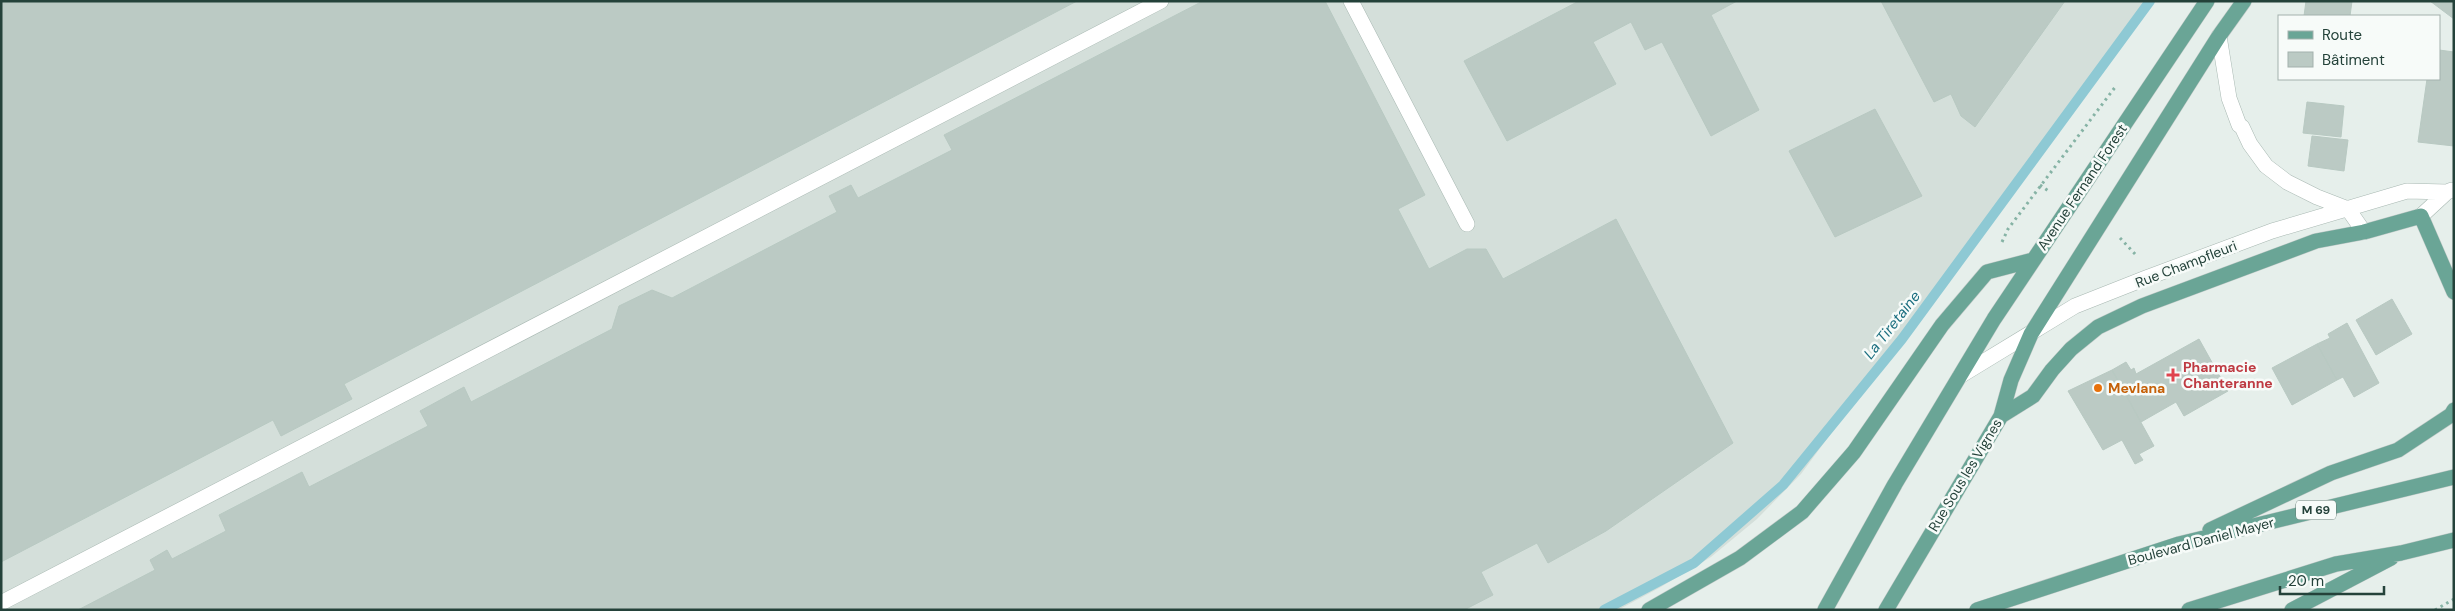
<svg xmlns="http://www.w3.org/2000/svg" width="2455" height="611" viewBox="0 0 2455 611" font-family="'DM Sans',sans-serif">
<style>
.built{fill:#d4dfda}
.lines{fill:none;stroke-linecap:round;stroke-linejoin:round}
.stream{stroke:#8ec9d4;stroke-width:10}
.building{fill:#bbcac4;stroke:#b8c9c2}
.minor-casing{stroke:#a8b8b2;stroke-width:16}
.major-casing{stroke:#c2cac8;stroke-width:16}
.path{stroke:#86b3a5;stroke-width:3;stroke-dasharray:2.5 4;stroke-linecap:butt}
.minor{stroke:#fff;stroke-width:15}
.major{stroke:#6aa596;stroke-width:15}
.health-dot{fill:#e0444e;stroke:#f7fbf9;stroke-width:2}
.food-dot{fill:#e8710a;stroke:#f7fbf9;stroke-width:2}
.labels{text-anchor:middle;stroke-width:5;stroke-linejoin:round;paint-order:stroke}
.shield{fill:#f7fbf9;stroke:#637a73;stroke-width:1}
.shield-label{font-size:12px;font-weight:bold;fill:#24423a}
.street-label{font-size:14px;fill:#24423a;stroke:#f7fbf9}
.health-label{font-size:14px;font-weight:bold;fill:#be3a42;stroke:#f7fbf9;text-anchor:start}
.food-label{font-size:14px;font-weight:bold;fill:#c56008;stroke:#f7fbf9;text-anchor:start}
.water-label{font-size:15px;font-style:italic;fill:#1c6f80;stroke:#f7fbf9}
</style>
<rect width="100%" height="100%" fill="#e6efeb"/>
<path class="built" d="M1,1H2151L1801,474L1757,519L1711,557L1659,588L1618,610H1Z"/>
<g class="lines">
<path class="stream" d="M1604,610L1694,563L1783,485L1902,339L2150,1"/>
</g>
<path class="building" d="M1,1H1077L344,384L352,399L281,436L273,420L1,562Z
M1203,1H1325L1425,195L1398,209L1429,269L1467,249H1486L1503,279L1616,219L1733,443L1606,531L1548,563L1537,543L1481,572L1493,595L1464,610H78L155,570L150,560L167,550L172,559L226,531L219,515L302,472L309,487L428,426L420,411L464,387L471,402L612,329L619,306L652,290L672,298L837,212L829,196L851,185L858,198L952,150L944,135Z
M1579,1H1737L1711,15L1759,110L1711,136L1662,42L1645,50L1631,22L1593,42L1616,84L1507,141L1464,61Z
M1881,1H2065L1975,127L1961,116L1951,94L1934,102Z
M2306,1H2352L2350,16H2304Z
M2430,1H2454V19Z
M2439,50L2454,52V146L2418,142L2427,79H2439Z
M2307,102L2344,106L2341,137L2303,133Z
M1875,109L1922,196L1835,237L1789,151Z
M2312,136L2348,140L2344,171L2308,166Z
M2392,299L2412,334L2376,355L2356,320Z
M2347,323L2379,383L2354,397L2343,377L2337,380L2317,344L2330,338L2328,334Z
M2199,339L2228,391L2184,416L2176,402L2141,422L2112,370L2126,362L2131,370L2134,368L2136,374Z
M2317,344L2337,380L2292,405L2272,368Z
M2112,370L2154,446L2139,454L2143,460L2135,464L2122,440L2103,450L2068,391Z"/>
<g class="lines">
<g class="minor-casing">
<path id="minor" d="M1351,1L1467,224
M2219,36L2229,98L2239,125L2242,127L2250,144L2266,166L2287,182L2317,197L2348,209L2364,232
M2421,216L2447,192L2452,190
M1960,376L2075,306L2146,278L2272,231L2407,191L2447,192
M1,603L1161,1"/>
</g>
<g class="major-casing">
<path id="major" d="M2001,416L2033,396L2052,370L2071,349L2098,327L2142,306L2316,241L2364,232L2421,216L2454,292
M2210,530L2331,473L2398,450L2451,415L2454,410
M1649,610L1740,558L1802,512L1854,452L1942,325L1987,272L2033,260
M1825,610L1895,484L1994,319L2207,1
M1886,610L2001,416L2011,380L2031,334L2219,36L2244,1
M1977,610L2179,544L2454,477
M2189,610L2336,564L2401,553L2454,540
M2292,610L2391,558"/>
</g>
<path class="path" d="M2040,185L2050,192
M2120,238L2136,255
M2002,242L2008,229L2116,86
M2435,610L2454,599"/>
<use href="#minor" class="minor"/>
<use href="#major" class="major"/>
</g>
<path class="health-dot" d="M2170.5 367.5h5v5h5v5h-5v5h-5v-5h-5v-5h5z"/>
<circle class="food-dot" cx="2098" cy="388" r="5"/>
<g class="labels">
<rect class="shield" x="2296" y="500.5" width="40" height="19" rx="4"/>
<g class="shield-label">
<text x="2316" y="514">M 69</text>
</g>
<g class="street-label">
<text transform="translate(2082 187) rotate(-56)" y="5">Avenue Fernand Forest</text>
<text transform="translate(2186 264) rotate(-21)" y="5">Rue Champfleuri</text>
<text transform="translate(1965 475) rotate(-59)" y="5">Rue Sous les Vignes</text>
<text transform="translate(2201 541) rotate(-15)" y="5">Boulevard Daniel Mayer</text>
</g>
<g class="health-label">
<text x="2183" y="372">Pharmacie<tspan x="2183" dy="16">Chanteranne</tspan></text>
</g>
<g class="food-label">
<text x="2108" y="393">Mevlana</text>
</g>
<g class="water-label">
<text transform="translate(1892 325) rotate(-52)" y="5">La Tiretaine</text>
</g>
</g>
<rect width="2455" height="611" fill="none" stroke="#24423a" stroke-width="5"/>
<rect x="2278" y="15" width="162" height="65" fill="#f7fbf9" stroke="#a3b1ad"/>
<rect x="2288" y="31" width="25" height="8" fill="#6aa596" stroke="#a3b1ad"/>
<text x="2322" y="40" font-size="15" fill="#24423a">Route</text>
<rect x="2288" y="52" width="25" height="15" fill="#bbcac4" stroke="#a3b1ad"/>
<text x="2322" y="65" font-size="15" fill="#24423a">Bâtiment</text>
<path d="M2280 586v8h104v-8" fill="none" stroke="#24423a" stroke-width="2.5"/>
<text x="2288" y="586" font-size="15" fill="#24423a" stroke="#f7fbf9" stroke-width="4" paint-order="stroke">20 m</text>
</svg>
